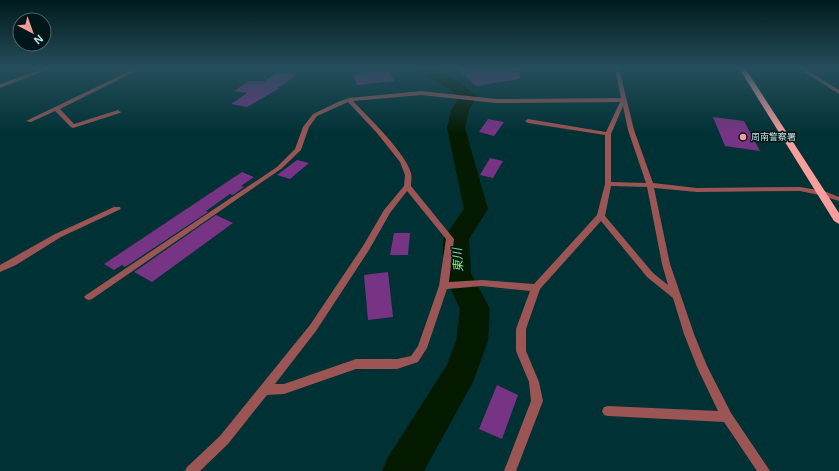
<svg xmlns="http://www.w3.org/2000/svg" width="839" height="471" viewBox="0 0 839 471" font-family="Arial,'Noto Sans JP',sans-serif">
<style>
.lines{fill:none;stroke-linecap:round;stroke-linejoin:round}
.river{fill:#041b02;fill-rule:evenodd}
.building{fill:#783484}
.minor{fill:#9a5554;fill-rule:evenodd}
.tertiary{fill:#9a5554;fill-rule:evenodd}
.trunk{fill:#f99e9c;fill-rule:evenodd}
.poi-dot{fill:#f59b98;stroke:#001618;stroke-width:1.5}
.labels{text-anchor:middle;stroke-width:3;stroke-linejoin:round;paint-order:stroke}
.far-poi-label{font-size:9px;fill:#c6e3e5;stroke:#001618;text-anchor:start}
.water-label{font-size:12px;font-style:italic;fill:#84e679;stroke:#001618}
</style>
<rect width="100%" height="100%" fill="#003134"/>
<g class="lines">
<path class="river" d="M413,68H432L460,82L477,96L469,110L465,128L488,209L469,239L471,273L490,309L488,341L473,382L424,471H382L388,457L447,365L456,341L460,309L443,273V239L464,209L447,128L451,110L460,97L448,88L415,71Z"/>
</g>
<path class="building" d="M457,68H519L520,79L476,86Z
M388,70L394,81L357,85L353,74Z
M276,73L298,74L278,88H280L247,107L231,104L247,93L234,91L249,81H265Z
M713,117L744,121L760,151L725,146Z
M488,119L504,122L494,136L479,132Z
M490,158L503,161L493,178L480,175Z
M297,160L309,163L290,179L277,175Z
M242,172L254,177L241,186L244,187L233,195L230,194L206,211L208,212L125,267L122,265L114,270L104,264Z
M216,215L233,223L152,282L134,272Z
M394,233H410L408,255H390Z
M388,272L393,317L368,320L364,275Z
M497,385L518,395L502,439L479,429Z"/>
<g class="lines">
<path class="minor" d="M136,68H142L60,109L74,124L118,110L121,112L120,113L73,128L71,127L55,111L31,122L26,121Z
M287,68H293L291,69Z
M615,68H619L634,130L653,183L697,188L800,187L824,191L839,197V201L819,195L800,191L697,192L654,188L670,264L694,334L707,366L731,413L770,471H757L724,422L608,416L604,415L602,411L604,407L608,406L718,411L697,367L684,334L673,298L647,277L601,221L540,289L526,329V351L539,382L543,401L516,471H504L531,401L529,382L516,351V329L530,291L482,286L447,289L427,348L418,362L397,369H356L284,394L267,395L228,444L200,471H185L187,467L220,436L310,325L363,246L384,210L404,186L405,175L400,162L377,133L348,102L317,116L309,127L301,150L281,169L92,299L89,300L86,299L84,297L86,295L277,167L295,149L303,127L313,114L338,102L349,98L421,91L496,99L621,98ZM421,95L496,103L620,102L606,132L528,119L525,121L528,123L605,135V184L597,215L534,284L482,280L449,282L454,239L411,186C411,182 412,177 411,173C405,152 369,118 353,101ZM623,106L628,130L646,183L611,182V134ZM611,186L647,187L662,264L668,285L653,273L605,216ZM407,191L446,239L439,286L418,346L411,356L397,359H356L284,384H275L316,331L369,250L390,213Z
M798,68H804L839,90V94Z
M114,207H120L121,209L61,237L16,265L0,272V265L55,234Z"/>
<path class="tertiary" d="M45,68H52L0,88V84Z"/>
<path class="trunk" d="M739,68H745L839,213V224L834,221Z"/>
</g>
<linearGradient id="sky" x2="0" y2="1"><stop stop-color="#001b1d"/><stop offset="0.51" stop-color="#264e5c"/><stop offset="1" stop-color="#264e5c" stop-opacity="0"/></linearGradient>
<rect width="839" height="134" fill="url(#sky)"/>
<circle class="poi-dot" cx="743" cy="137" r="4"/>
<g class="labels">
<g class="far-poi-label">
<text x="751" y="140">周南警察署</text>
</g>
<g class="water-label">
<text transform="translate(458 260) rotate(-94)" y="4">東川</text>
</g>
</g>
<g transform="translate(32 32) rotate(139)"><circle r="19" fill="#001618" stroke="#4f686a"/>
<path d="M0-3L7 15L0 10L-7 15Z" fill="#f59b98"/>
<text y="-6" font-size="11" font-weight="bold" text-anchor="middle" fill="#c6e3e5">N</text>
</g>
</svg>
